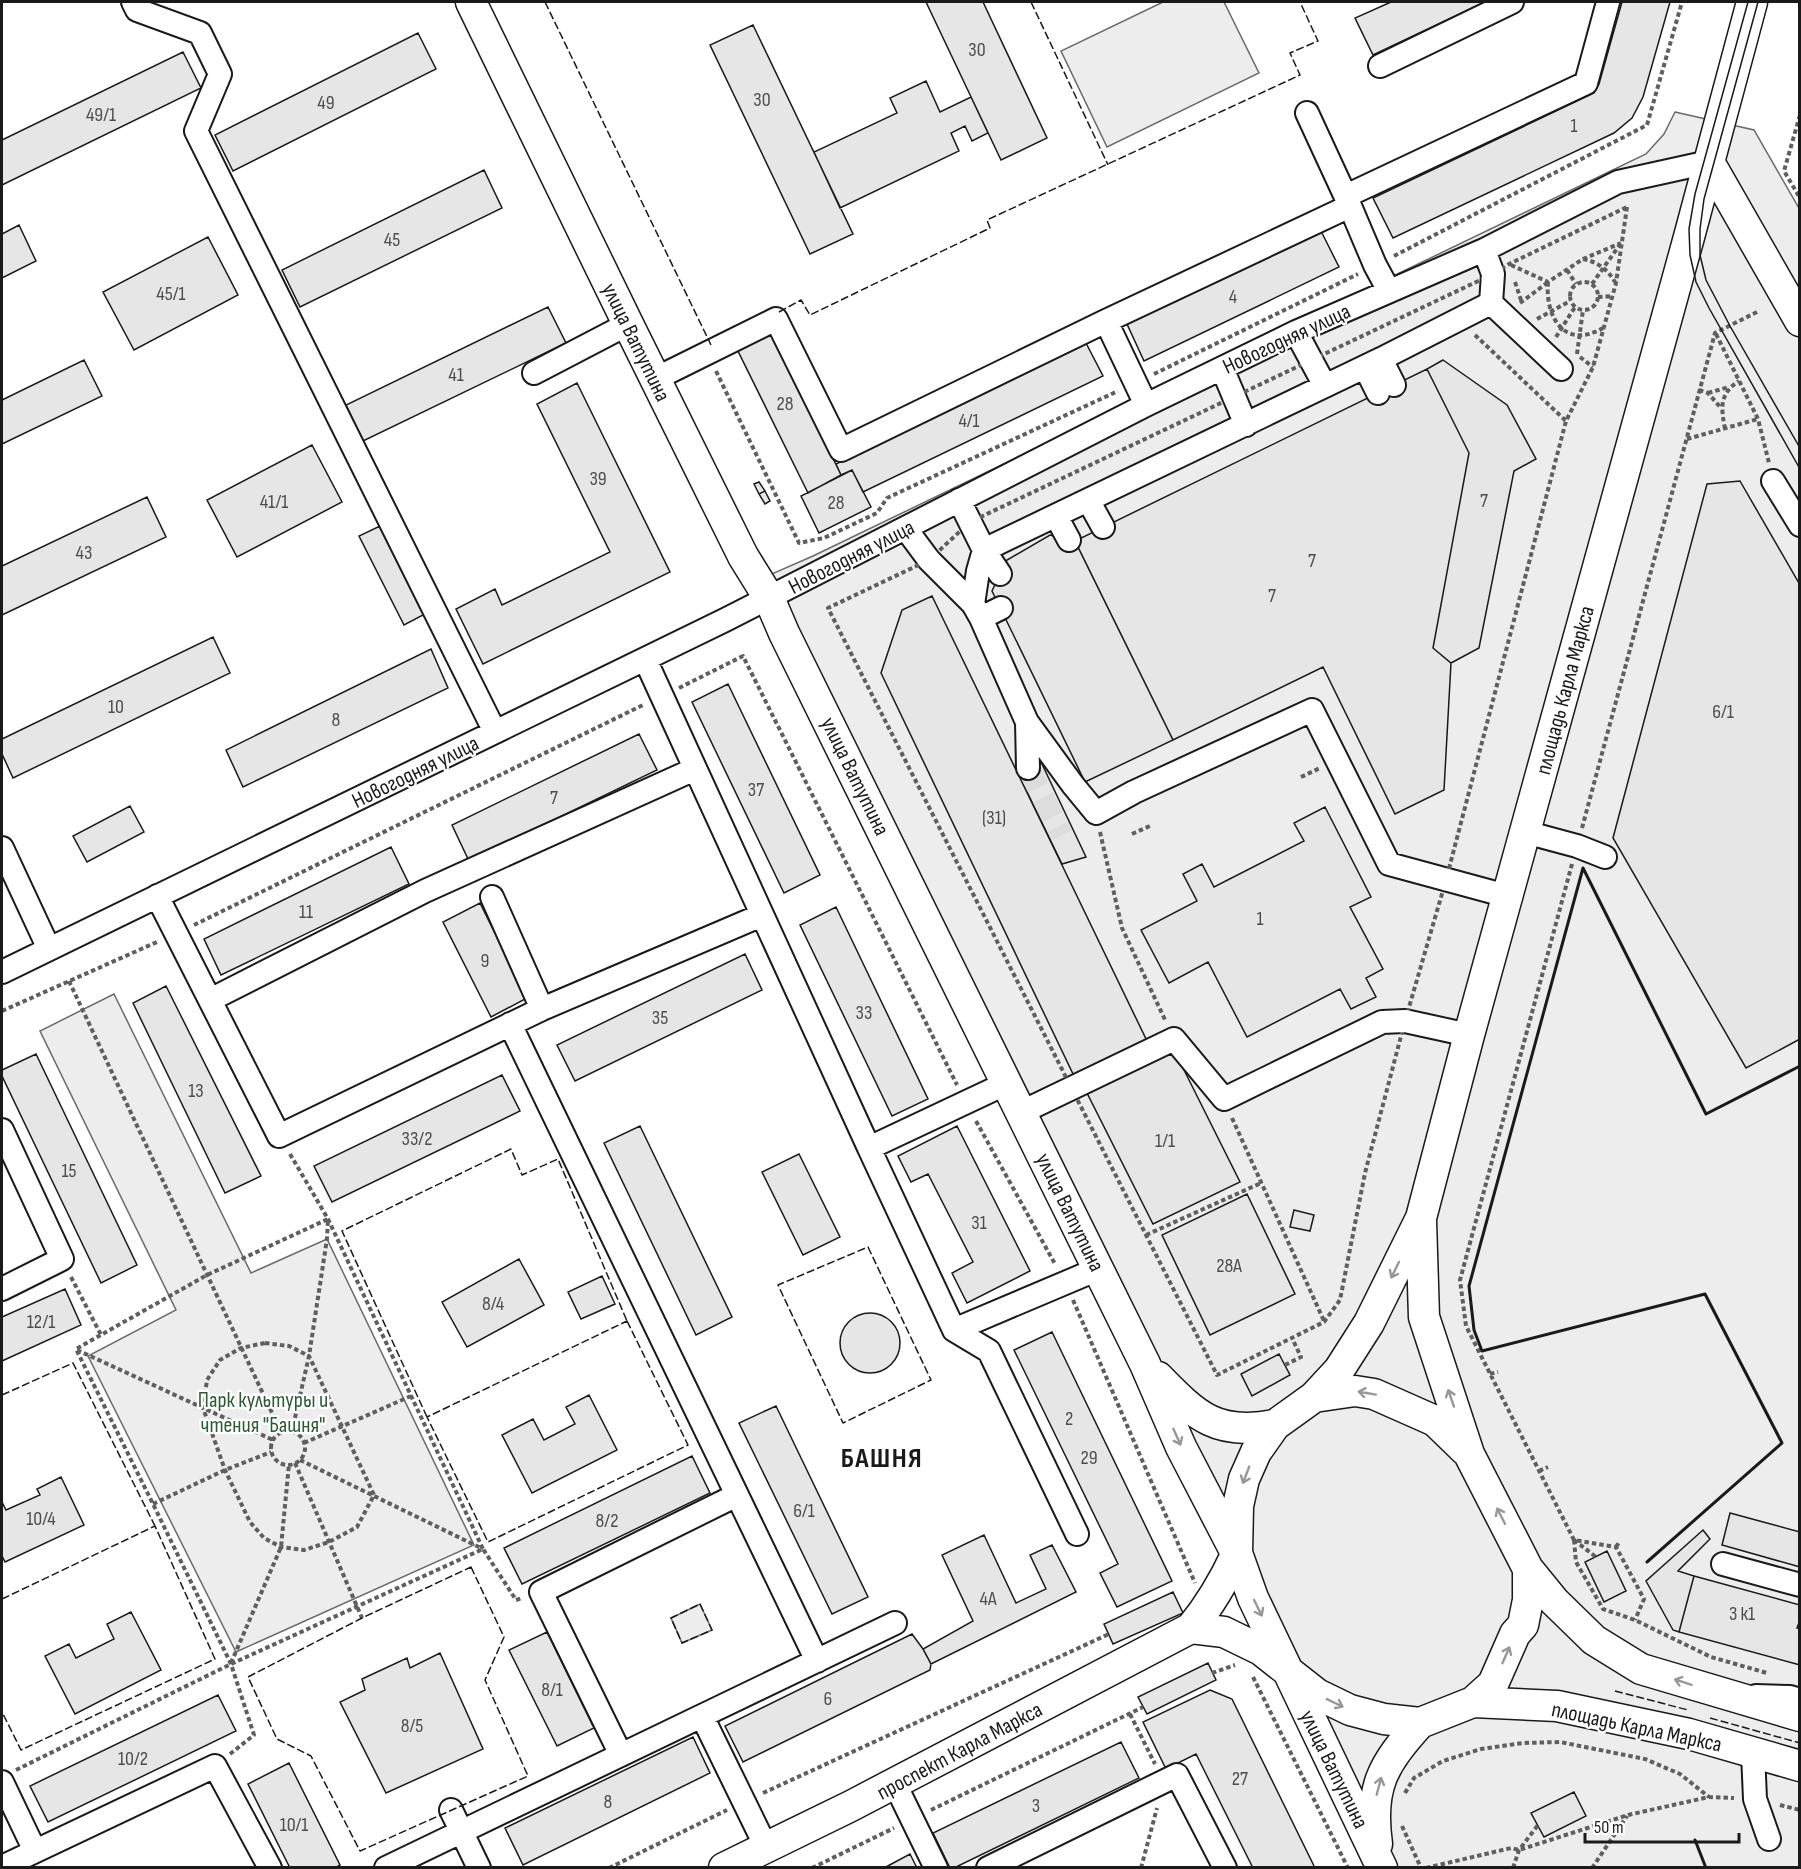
<svg xmlns="http://www.w3.org/2000/svg" width="1801" height="1869" viewBox="0 0 1801 1869" font-family="'Sofia Sans Condensed',sans-serif">
<style>
.built{fill:#ededed;stroke:#6a6a6a;stroke-width:1.5}
.building{fill:#e6e6e6;stroke:#1a1a1a;stroke-width:1.5}
.lines{fill:none;stroke-linecap:round;stroke-linejoin:round}
.minor-tunnel{stroke:#ddd;stroke-width:22;stroke-dasharray:22 11;stroke-linecap:butt}
.minor-casing{stroke:#1a1a1a;stroke-width:26}
.major-casing{stroke:#1a1a1a;stroke-width:33}
.path{stroke:#5f5f5f;stroke-width:4;stroke-dasharray:4.5 3;stroke-linecap:butt}
.minor{stroke:#fff;stroke-width:22}
.major{stroke:#fff;stroke-width:30}
.tram{stroke:#1a1a1a;stroke-width:1.5}
.fence{stroke:#1a1a1a;stroke-width:1.5;stroke-dasharray:8 3;stroke-linecap:butt}
.wall{stroke:#1a1a1a;stroke-width:3}
.oneway{stroke:#989898}
.labels{text-anchor:middle;stroke-width:4.5;stroke-linejoin:round;paint-order:stroke}
.number-label{font-size:20px;fill:#4d4d4d}
.street-label{font-size:22px;fill:#1a1a1a;stroke:#fff}
.park-label{font-size:22px;fill:#2b5a34;stroke:#fff}
.district-label{font-size:28px;font-weight:bold;letter-spacing:1.5px;fill:#1a1a1a;stroke:#fff}
</style>
<rect width="100%" height="100%" fill="#fff"/>
<path class="built" d="M1163,2H1224L1259,73L1107,147L1061,51Z
M1675,112L1754,130L1800,210L1799,1867H1382L758,580L813,556L1646,154L1664,134Z
M114,994L251,1273L327,1239L474,1545L236,1652L88,1356L176,1310L40,1031Z
M700,1604L712,1630L682,1643L671,1618Z"/>
<path class="building" d="M926,2H983L1047,138L1001,160Z
M1391,2H1485L1373,55L1355,18Z
M1622,2H1670L1643,97L1632,118L1614,133L1393,238L1373,198L1594,93L1599,84Z
M753,25L853,234L810,254L710,45Z
M418,33L436,69L233,171L215,135Z
M183,52L201,88L2,185V140Z
M926,81L940,112L971,97L988,133L972,141L965,126L951,133L959,151L840,208L814,152L897,113L890,98Z
M484,170L502,208L300,307L282,270Z
M19,225L36,261L2,278V234Z
M1321,231L1339,267L1144,361L1127,324Z
M208,237L238,295L134,350L103,292Z
M548,307L566,343L363,441L346,405Z
M769,326L841,475L808,493L734,343Z
M1086,343L1103,376L863,492L852,470L841,475L836,464Z
M84,360L102,396L2,444V400Z
M1443,360L1507,405L1536,459L1514,471L1479,648L1451,663L1433,648L1469,453L1427,369Z
M1427,369L1469,453L1433,648L1451,663L1444,790L1395,814L1323,667L1173,740L1075,541Z
M577,383L670,572L483,664L456,609L495,589L502,605L610,552L537,404Z
M312,445L342,502L237,557L207,500Z
M852,470L871,507L819,533L801,496Z
M1740,481L1800,585V1039L1746,1068L1613,838L1707,484Z
M759,482L765,491L759,494L754,484Z
M765,491L770,501L765,504L759,494Z
M147,497L166,537L2,615V566Z
M380,526L425,614L404,625L359,536Z
M1050,535L1075,541L1173,740L1085,782L992,591L1000,574L1002,563Z
M932,596L1147,1041L1074,1076L881,673L902,610Z
M213,637L230,673L13,778L2,754V739Z
M431,649L448,688L243,787L226,750Z
M728,684L820,875L784,893L692,702Z
M639,734L657,770L469,861L452,825Z
M1041,762L1086,857L1062,864L1016,769L1028,768Z
M130,806L144,832L87,862L73,836Z
M1325,807L1371,897L1350,907L1383,969L1366,978L1376,997L1351,1009L1340,989L1247,1037L1208,962L1169,983L1141,930L1197,901L1183,874L1202,864L1214,887L1304,841L1294,823Z
M391,847L409,884L221,975L204,939Z
M480,903L527,998L491,1017L443,922Z
M836,907L928,1099L892,1116L800,925Z
M745,954L762,990L575,1081L557,1045Z
M166,986L261,1176L225,1193L133,1003Z
M1172,1046L1240,1182L1153,1224L1085,1089Z
M36,1054L137,1265L101,1283L2,1076V1070Z
M502,1075L520,1111L332,1202L314,1166Z
M640,1126L732,1317L696,1335L604,1143Z
M957,1126L1030,1271L967,1303L952,1273L973,1262L928,1174L911,1182L898,1156Z
M799,1154L840,1237L803,1255L762,1172Z
M1247,1194L1295,1294L1210,1335L1162,1235Z
M1294,1210L1314,1215L1310,1231L1290,1227Z
M519,1259L544,1305L467,1347L442,1302Z
M602,1276L615,1304L581,1319L568,1292Z
M65,1289L81,1325L2,1361V1317Z
M840 1343a30 30 0 1 1 60 0a30 30 0 1 1-60 0Z
M1052,1332L1172,1581L1117,1607L1100,1573L1118,1564L1014,1350Z
M1279,1354L1290,1375L1252,1396L1241,1374Z
M589,1395L617,1450L532,1493L502,1435L533,1419L544,1440L575,1424L566,1407Z
M776,1406L868,1597L832,1614L739,1423Z
M692,1456L710,1493L522,1584L504,1548Z
M61,1477L84,1525L5,1562L2,1556V1505L3,1504L6,1510L40,1495L37,1489Z
M1730,1513L1800,1532V1567L1722,1545Z
M1703,1530L1710,1539L1678,1571L1694,1576L1679,1632L1673,1630L1646,1581Z
M984,1535L1016,1603L1046,1589L1030,1555L1052,1545L1076,1592L931,1664L923,1649L973,1621L942,1555Z
M1607,1551L1626,1591L1604,1602L1585,1562Z
M1694,1576L1800,1605V1620L1797,1628H1800V1665L1679,1632Z
M1173,1592L1183,1613L1113,1644L1104,1624Z
M131,1612L161,1670L75,1714L45,1656L69,1644L76,1658L114,1639L107,1624Z
M547,1632L594,1728L557,1746L509,1650Z
M912,1634L923,1649L931,1664L930,1670L743,1762L725,1726Z
M440,1653L483,1749L386,1793L340,1702L365,1690L362,1679L407,1658L410,1668Z
M1208,1663L1216,1680L1147,1714L1138,1697Z
M1210,1690L1232,1699L1315,1868H1253L1196,1754L1166,1769L1143,1722Z
M218,1695L236,1731L48,1822L30,1786Z
M693,1737L710,1773L523,1865L505,1828Z
M1121,1742L1139,1778L954,1868H950L933,1833Z
M289,1763L340,1865L335,1868H290L248,1784Z
M1574,1792L1586,1816L1544,1837L1531,1813Z
M910,1854L917,1868H884Z"/>
<g class="lines">
<path class="minor-tunnel" d="M1028,768L1062,835"/>
<g class="minor-casing">
<path id="minor" d="M133,2L137,10L200,33L220,74L196,131L495,732
M1380,66L1512,2
M1307,113L1350,206L1375,265L1389,291
M1346,196L1586,83L1608,2
M1491,303L1561,369
M1106,321L1146,405
M1296,332L1325,386
M1381,359L1394,385
M1365,367L1378,393
M1222,368L1246,425
M534,373L628,324
M655,379L776,319L841,450L1106,321L1350,206
M1773,481L1800,525
M959,500L984,550L1000,574
M1088,500L1103,527
M1056,516L1069,540
M906,529L929,560L973,604L981,618L1027,722L1073,785L1096,813L1134,792L1312,710L1389,864L1507,896
M973,604L978,571L984,550L1381,359L1491,303L1493,274L1484,250
M981,618L1001,608
M645,659L869,1148L1007,1083
M1027,722L1028,768
M1525,832L1577,846L1605,857
M2,848L49,949
M157,896L279,1136L542,1009L762,915
M492,897L542,1009
M2,972L725,620L1146,405L1296,332L1484,250L1618,182L1709,162
M210,1000L425,891L695,769
M510,1024L817,1661
M1022,1112L1174,1039L1224,1099L1382,1022L1405,1021L1469,1035
M2,1130L62,1259L2,1289
M869,1148L954,1330L1098,1269
M954,1330L989,1351L1077,1534
M1723,1564L1800,1585
M1756,1696L1790,1697L1800,1700
M702,1716L766,1847
M1753,1753L1755,1799L1769,1839
M621,1755L541,1592L737,1495
M2,1782L35,1851
M895,1784L936,1868
M451,1810L479,1868
M2,1867L215,1766L270,1868
M386,1868L895,1623
M988,1868L1177,1775L1225,1868"/>
</g>
<g class="major-casing">
<path id="major" d="M471,2L628,324L743,556L769,598L784,633L1145,1364L1181,1447L1235,1551
M1709,162L1800,321
M1421,1221L1424,1317L1469,1454L1528,1569L1554,1601L1594,1640L1641,1669L1800,1716
M1158,1377C1197,1417 1217,1436 1275,1425
M1314,1397L1355,1391L1374,1394L1435,1421L1466,1451
M1191,1628L1224,1632L1261,1650L1317,1694L1350,1710L1384,1719L1420,1723L1473,1702L1493,1684L1515,1634L1523,1625L1528,1600V1569
M1473,1702L1557,1706L1689,1734L1800,1766
M1377,1844C1369,1787 1383,1764 1420,1723
M724,1868L851,1806L1191,1628C1210,1605 1224,1581 1237,1553
M1382,1868L1253,1598L1237,1553L1238,1506L1244,1479L1256,1452L1275,1425L1314,1397L1339,1370L1369,1323L1421,1218L1469,1035L1689,237L1752,2"/>
</g>
<path class="path" d="M1800,115L1784,171L1800,198
M1627,207L1616,283L1593,367L1566,421L1446,880L1405,1021L1365,1173L1340,1300L1324,1322L1217,1375L828,608L929,560L970,522L1493,274L1509,264Z
M1394,256L1647,125L1682,2
M1583,259C1598,262 1608,270 1615,282
M1511,265L1548,282L1583,259L1621,243
M1567,270L1576,284
M1570 296a14 14 0 1 1 28 0a14 14 0 1 1-28 0Z
M1515,282L1521,300
M1548,282C1545,318 1565,350 1603,328
M1592,284L1621,243
M1598,297L1612,296
M1520,303L1547,283
M1537,319L1570,301
M1716,334L1758,419L1769,463
M1475,335L1566,421
M1556,337L1575,307
M1577,354L1583,310
M1580,357L1593,367
M716,371L799,543L824,538L877,513L887,498L1118,391
M1154,374L1358,274
M1699,390L1708,393L1721,408
M1708,393L1729,387
M1725,429C1721,408 1719,394 1739,381
M1687,439L1758,419
M679,688L743,656L957,1085
M1301,777L1320,768
M1582,828L1715,333L1757,312
M1100,832L1122,928L1166,1022
M1132,834L1152,825
M1572,864L1460,1280L1466,1326L1574,1540L1616,1547L1644,1599L1635,1620
M194,925L645,704
M69,981L281,1432
M2,1011L157,942
M1232,1118L1324,1321
M976,1121L1055,1264
M290,1154L328,1219L483,1549
M1146,1235L1261,1183
M71,1277L101,1335
M1073,1300L1195,1583
M265,1343L289,1346L309,1356L374,1495L357,1527L329,1542L304,1550L281,1547L264,1538L250,1522L225,1470L203,1408L207,1380L220,1360L241,1348Z
M77,1350L273,1440
M1285,1365L1301,1357L1292,1338
M1490,1374L1498,1372
M271 1448a17 17 0 1 1 34 0a17 17 0 1 1-34 0Z
M304,1443L411,1396
M300,1460L483,1549
M295,1463L362,1618
M1539,1471L1548,1467
M153,1504L225,1470L271,1452
M1574,1540L1576,1562L1603,1609L1635,1620L1711,1657L1767,1673
M1574,1540L1596,1557
M1616,1547L1620,1541
M231,1663L281,1547L289,1464
M1212,1673L1235,1665
M1253,1677L1348,1868
M1130,1714L1155,1764
M230,1754L254,1735L231,1664L153,1504L76,1349L207,1275L328,1219L327,1239L309,1356L292,1431
M16,1770L231,1664L483,1549L516,1600L522,1598
M763,1793L1109,1634
M1405,1793L1414,1778L1443,1761L1481,1749L1523,1743L1560,1742L1645,1759L1680,1774L1709,1797
M1780,1805L1800,1810
M931,1810L1143,1707
M1402,1826L1421,1868
M609,1868L727,1810
M812,1868L894,1828
M1141,1868L1157,1808
M1426,1868L1511,1848L1519,1850L1628,1815L1709,1797L1734,1798
M1513,1868L1519,1850L1538,1825
M1592,1868L1627,1816"/>
<use href="#minor" class="minor"/>
<use href="#major" class="major"/>
<path class="tram" d="M1748,2L1695,194L1689,229L1690,255L1696,282L1709,308L1800,469
M1758,2L1704,199L1700,229V255L1706,280L1730,326L1800,448"/>
<path class="fence" d="M545,2L711,345
M1031,2L1108,165
M779,312L801,300L810,315L990,228L987,220L1300,75L1290,53L1318,41L1300,2
M868,1247L931,1380L843,1423L778,1285Z
M627,1321L688,1445L488,1542L427,1417Z
M2,1395L73,1363L155,1526
M427,1417L342,1231L511,1149L522,1175L558,1159L627,1321
M471,1567L504,1637L485,1680L528,1776L360,1851L311,1756L277,1739L248,1677L362,1618Z
M2,1599L155,1526L215,1659L21,1750L2,1712
M700,1604L712,1630L682,1643L671,1618Z
M1615,1691L1688,1710
M1710,1718L1800,1743"/>
<path class="wall" d="M1647,1562L1782,1443L1705,1294L1482,1351L1474,1330L1469,1286L1583,868L1706,1114L1800,1066
M1695,1840L1706,1868"/>
</g>
<defs><path id="oneway-shaft" d="M-6 0H5M1.5-3L5.5 0L1.5 3" fill="none" stroke-width="1.6" stroke-linecap="round" stroke-linejoin="round" transform="scale(1.5)"/></defs>
<g class="oneway">
<use href="#oneway-shaft" transform="translate(1395 1270) rotate(116)"/>
<use href="#oneway-shaft" transform="translate(1367 1393) rotate(-170)"/>
<use href="#oneway-shaft" transform="translate(1451 1398) rotate(-109)"/>
<use href="#oneway-shaft" transform="translate(1177 1437) rotate(66)"/>
<use href="#oneway-shaft" transform="translate(1246 1475) rotate(111)"/>
<use href="#oneway-shaft" transform="translate(1501 1516) rotate(-117)"/>
<use href="#oneway-shaft" transform="translate(1258 1608) rotate(64)"/>
<use href="#oneway-shaft" transform="translate(1506 1655) rotate(-66)"/>
<use href="#oneway-shaft" transform="translate(1683 1682) rotate(-162)"/>
<use href="#oneway-shaft" transform="translate(1335 1703) rotate(26)"/>
<use href="#oneway-shaft" transform="translate(1379 1786) rotate(-75)"/>
</g>
<g class="labels">
<g class="number-label">
<text x="977" y="56">30</text>
<text x="762" y="106">30</text>
<text x="326" y="109">49</text>
<text x="101" y="121">49/1</text>
<text x="1574" y="132">1</text>
<text x="392" y="246">45</text>
<text x="171" y="300">45/1</text>
<text x="1233" y="303">4</text>
<text x="456" y="381">41</text>
<text x="785" y="410">28</text>
<text x="969" y="427">4/1</text>
<text x="598" y="485">39</text>
<text x="1484" y="507">7</text>
<text x="274" y="508">41/1</text>
<text x="836" y="509">28</text>
<text x="84" y="559">43</text>
<text x="1312" y="567">7</text>
<text x="1272" y="602">7</text>
<text x="116" y="713">10</text>
<text x="1723" y="718">6/1</text>
<text x="336" y="726">8</text>
<text x="756" y="796">37</text>
<text x="554" y="804">7</text>
<text x="994" y="824">(31)</text>
<text x="306" y="918">11</text>
<text x="1260" y="925">1</text>
<text x="485" y="967">9</text>
<text x="864" y="1019">33</text>
<text x="660" y="1024">35</text>
<text x="196" y="1097">13</text>
<text x="417" y="1145">33/2</text>
<text x="1165" y="1147">1/1</text>
<text x="69" y="1177">15</text>
<text x="979" y="1229">31</text>
<text x="1229" y="1272">28А</text>
<text x="493" y="1310">8/4</text>
<text x="41" y="1328">12/1</text>
<text x="1069" y="1425">2</text>
<text x="1089" y="1464">29</text>
<text x="804" y="1517">6/1</text>
<text x="41" y="1525">10/4</text>
<text x="607" y="1527">8/2</text>
<text x="988" y="1605">4А</text>
<text x="1742" y="1620">3 к1</text>
<text x="552" y="1696">8/1</text>
<text x="828" y="1705">6</text>
<text x="412" y="1732">8/5</text>
<text x="133" y="1765">10/2</text>
<text x="1240" y="1785">27</text>
<text x="608" y="1808">8</text>
<text x="1036" y="1812">3</text>
<text x="294" y="1831">10/1</text>
</g>
<g class="street-label">
<text transform="translate(1286 338) rotate(-25)" y="8">Новогодняя улица</text>
<text transform="translate(637 342) rotate(64)" y="8">улица Ватутина</text>
<text transform="translate(851 556) rotate(-27)" y="8">Новогодняя улица</text>
<text transform="translate(1564 690) rotate(-75)" y="8">площадь Карла Маркса</text>
<text transform="translate(415 771) rotate(-26)" y="8">Новогодняя улица</text>
<text transform="translate(856 776) rotate(64)" y="8">улица Ватутина</text>
<text transform="translate(1071 1212) rotate(64)" y="8">улица Ватутина</text>
<text transform="translate(1637 1726) rotate(12)" y="8">площадь Карла Маркса</text>
<text transform="translate(959 1750) rotate(-28)" y="8">проспект Карла Маркса</text>
<text transform="translate(1335 1769) rotate(64)" y="8">улица Ватутина</text>
</g>
<g class="park-label">
<text x="263" y="1407">Парк культуры и<tspan x="263" dy="25">чтения "Башня"</tspan></text>
</g>
<g class="district-label">
<text x="882" y="1467">БАШНЯ</text>
</g>
</g>
<rect width="1801" height="1869" fill="none" stroke="#1a1a1a" stroke-width="6"/>
<path d="M1585 1833v9h154v-9" fill="none" stroke="#1a1a1a" stroke-width="3"/>
<text x="1594" y="1833" font-size="18" fill="#1a1a1a" stroke="#ffffff" stroke-width="4.5" paint-order="stroke">50 m</text>
</svg>
